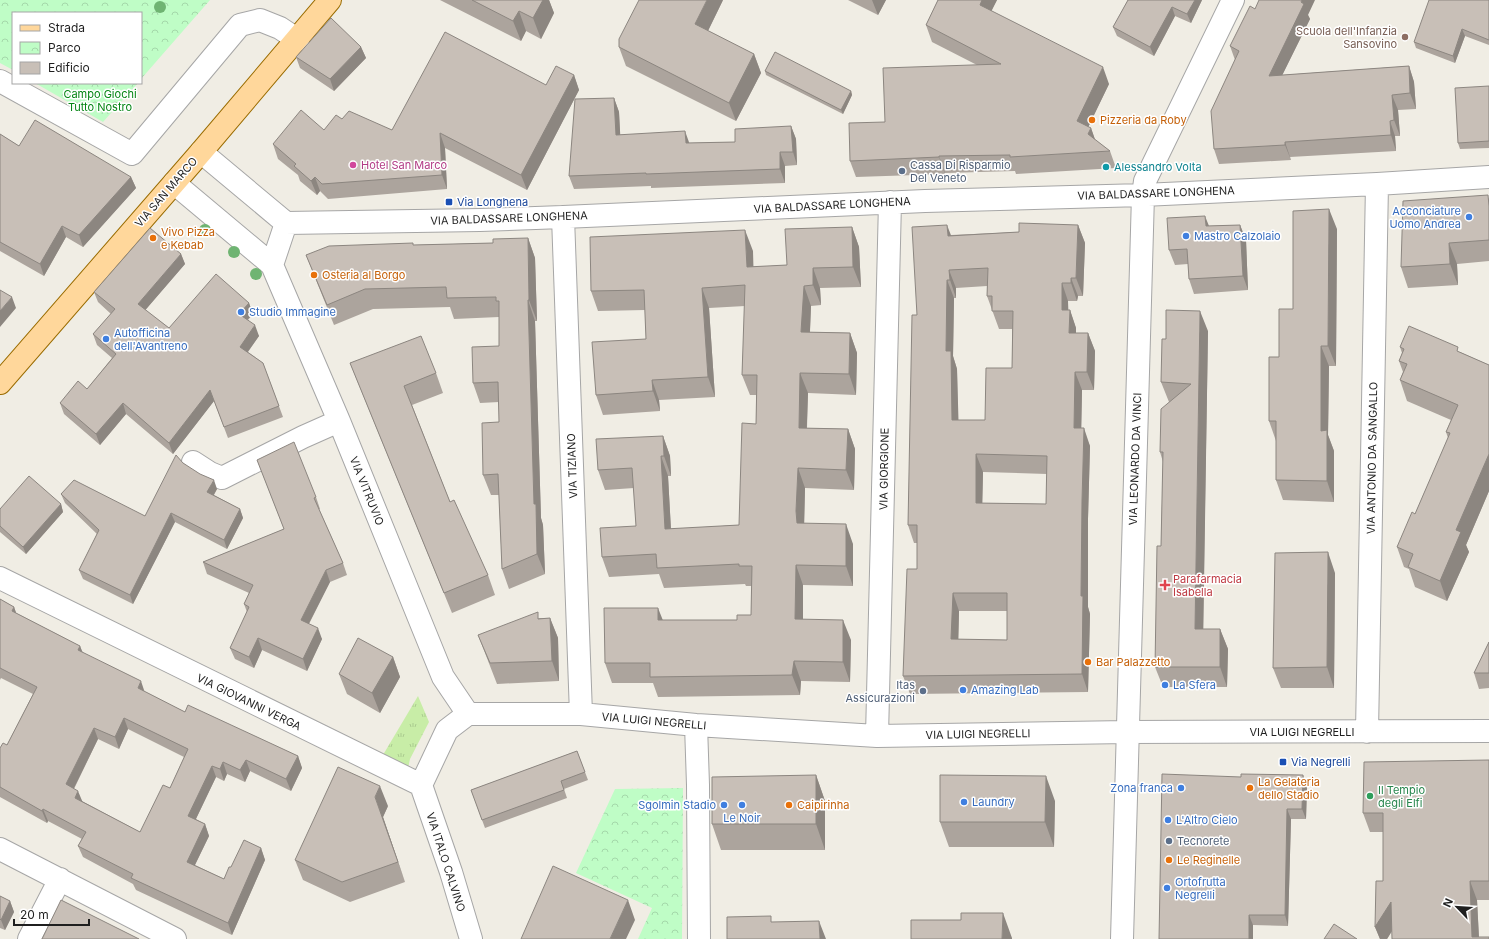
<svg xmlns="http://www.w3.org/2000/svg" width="1489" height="939" viewBox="0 0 1489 939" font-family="Inter,sans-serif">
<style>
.grass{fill:url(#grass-tufts)}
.park{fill:url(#park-crowns)}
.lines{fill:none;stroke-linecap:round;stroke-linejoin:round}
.minor-casing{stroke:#a6a6a6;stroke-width:24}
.major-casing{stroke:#9a6c00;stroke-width:24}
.minor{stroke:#fff;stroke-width:22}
.major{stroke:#ffd79b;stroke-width:22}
.tree{fill:#6fb472}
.wall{fill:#aca49d;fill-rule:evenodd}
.shaded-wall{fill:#8c8680}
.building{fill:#c8bfb7;stroke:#8c8680;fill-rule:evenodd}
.education-dot{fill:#8d6e63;stroke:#fff;stroke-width:1.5}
.food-dot{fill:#e8710a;stroke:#fff;stroke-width:1.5}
.hotel-dot{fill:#d1479c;stroke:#fff;stroke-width:1.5}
.culture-dot{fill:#0f9aa8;stroke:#fff;stroke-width:1.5}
.service-dot{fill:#5c6f8a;stroke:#fff;stroke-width:1.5}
.transit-dot{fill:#1a4fb4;stroke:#fff;stroke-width:1.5}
.shop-dot{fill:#3f7fe0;stroke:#fff;stroke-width:1.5}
.health-dot{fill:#e0444e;stroke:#fff;stroke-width:1.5}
.leisure-dot{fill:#2e9e5b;stroke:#fff;stroke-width:1.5}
.labels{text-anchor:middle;stroke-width:3;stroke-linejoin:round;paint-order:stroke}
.education-label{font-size:11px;fill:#785e54;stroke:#fff;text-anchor:end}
.park-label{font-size:11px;fill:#058514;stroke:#fff}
.food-label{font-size:11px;fill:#c56008;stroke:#fff;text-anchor:start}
.hotel-label{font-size:11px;fill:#b23c85;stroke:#fff;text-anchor:start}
.service-label{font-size:11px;fill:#4e5e75;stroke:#fff;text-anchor:start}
.culture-label{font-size:11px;fill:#0d838f;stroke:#fff;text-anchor:start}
.street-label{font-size:11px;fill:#1f1f1f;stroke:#fff}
.transit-label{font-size:11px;fill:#164399;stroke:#fff;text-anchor:start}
.shop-label{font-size:11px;fill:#366cbe;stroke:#fff;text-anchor:start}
.health-label{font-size:11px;fill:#be3a42;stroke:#fff;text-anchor:start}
.leisure-label{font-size:11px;fill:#27864d;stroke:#fff;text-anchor:start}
</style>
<defs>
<pattern id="grass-tufts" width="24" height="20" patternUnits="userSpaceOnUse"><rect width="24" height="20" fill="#c8eda7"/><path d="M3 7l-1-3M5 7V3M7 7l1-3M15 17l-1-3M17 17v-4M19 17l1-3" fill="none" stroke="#abcb8f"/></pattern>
<pattern id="park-crowns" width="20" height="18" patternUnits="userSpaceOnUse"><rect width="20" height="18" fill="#bffdc6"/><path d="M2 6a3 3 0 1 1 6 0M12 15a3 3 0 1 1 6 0" fill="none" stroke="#a4d8aa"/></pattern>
</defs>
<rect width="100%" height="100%" fill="#f0ede4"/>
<path class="grass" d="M418,696L429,722L410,759L407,773L380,760Z"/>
<path class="park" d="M0,0H210L141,79V13H13V70L0,63Z
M35,83H138L103,122Z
M683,788L682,939H638L652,908L576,873L615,789Z"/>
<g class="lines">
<g class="minor-casing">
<path id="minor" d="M0,81L132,154L240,25L260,20L280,28L298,40
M201,152L286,223L480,220L563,217L925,201L1143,195L1377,184L1489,177
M174,183L272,265L339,421L443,677L468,714
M563,217L581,714
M272,265L286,223
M193,462L210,473L222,478L303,437L339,421
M0,578L421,785
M468,714H581L696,725L877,736L1127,732L1489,731
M696,725L698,785L699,939
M1367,732L1377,184
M877,736L890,202
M421,785L451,872L471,939
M421,785L447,730L468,714
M0,849L175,939
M29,939L60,879
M1122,939L1143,195L1145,181L1233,0"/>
</g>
<g class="major-casing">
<path id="major" d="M0,383L201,152L330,0"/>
</g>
<use href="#minor" class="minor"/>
<use href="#major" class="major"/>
</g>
<g class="tree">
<circle cx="160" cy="7" r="6"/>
<circle cx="205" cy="230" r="6"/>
<circle cx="234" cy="252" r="6"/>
<circle cx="256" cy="274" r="6"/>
</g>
<path class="wall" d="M440,0H549L554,13L541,39L526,31L521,41Z
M723,0L708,31L754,54L761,73L736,121L626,66L619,47Z
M848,0H886L878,15Z
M938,0H997L991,11L1109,84L1088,127L1091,128L1095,140L1110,151L1116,168L1016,174L1015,171L945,173V174L856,177L850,161L885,122L977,65L932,42L926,25Z
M1128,0H1202L1191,23L1175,16L1154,56L1117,36L1113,27Z
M1489,0V45L1465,36L1455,63L1416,48L1414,42Z
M1255,9L1308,15L1310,19L1282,75L1409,66L1414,82L1416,109L1398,110L1400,136H1395L1396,151L1290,157L1291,160L1219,164L1214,149L1235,60L1230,46Z
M361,47L366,58L334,91L300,68L296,57Z
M765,71L851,91L852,95L843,114L766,75Z
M574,75L579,90L527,190L445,148L447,189L328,199L320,191L317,195L300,181L298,175L278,159L273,144L324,130L342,119L392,130L546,85Z
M1489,86V148L1460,149L1458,143Z
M614,98L619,112L620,135L690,143L735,142L791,126L796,139L797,165L785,166V183L651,188V186L574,189L569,176Z
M0,134L19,146L131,177L136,188L83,247L66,237L44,276L0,251Z
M1489,198V261L1457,264L1458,285L1408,288L1401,267Z
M1078,225L1085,243L1083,296H1078L1077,301H1068V310H1070L1076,328V333H1088L1095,351L1094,390H1082L1081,428L1090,446L1088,519V607L1090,614L1088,692L910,694L903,676L917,569V543H914L908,525L917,315L951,235L1019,232ZM987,286V296L999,329H1012V368L985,420H958L957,369L953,356L954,298H956V288ZM983,472L1047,474L1046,504L982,503ZM959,611H1007V640L958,639Z
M1240,225L1246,240L1248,290L1194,294L1189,279L1188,264L1175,265L1169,250L1209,226Z
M852,227L859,247L861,287L820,288L821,305L811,306L810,332L850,333L857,353L856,395L808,393L807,428L848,429L855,449L854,490L805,488L804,523L853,544V586L803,585V620L851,640L850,682L801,681L800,695L658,697L653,683H612L605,663L663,620H737L751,615L752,586H746L745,584L664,588L659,574L609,577L602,557L636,526L634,488L605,490L598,470L663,436L670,456L671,476H668L671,529L739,525L756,424V395H750L742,375L745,306L709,308L715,397L659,400L660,411L603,415L596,395L646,339L645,310L598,311L591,291L753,251V267L787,265Z
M1337,229L1336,366H1329L1328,435L1334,451V502L1283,500L1276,480V441L1269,421L1279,357L1293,309Z
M528,238L535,258L537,321H535L541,518L543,525L545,574L509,589L502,569L499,495H491L483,475L499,422V402L480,403L473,383L499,346V317L454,319L450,307L373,309L334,325L306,255L414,245L493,243Z
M181,254L185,264L145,310L169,328L249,303L253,314L248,320L259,336L248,352L263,363L283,417L228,438L214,401L173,454L126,414L100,445L64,414L60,403L87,389L112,358L97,345L93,334L111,314L98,302L94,292Z
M1208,331L1203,629H1220L1228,649L1227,687H1163L1155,667L1161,546L1163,462L1160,452L1169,402L1161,382L1166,339Z
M1400,347L1460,352L1489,365V491L1466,545L1469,552L1447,601L1415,587L1409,569L1404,567L1397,547L1415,514L1448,438L1446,432L1451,420L1407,401L1400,380L1403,372L1399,361L1402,353Z
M350,363L436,373L443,393L412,405L450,502L488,575L495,595L452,613L358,383Z
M257,460L316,497L320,509H319L343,563L347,575L330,582L309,624L322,639L307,671L262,650L254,668L235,659L230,648L247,612L244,604L249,593L207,574L203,562L284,529Z
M183,463L217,489L214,495L240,509L243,518L227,549L175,522L133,604L83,579L79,570L97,534L65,503L61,494L145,516Z
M61,504L63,512L26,554L0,532V509Z
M1335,573L1334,688H1281L1273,668Z
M0,599L14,607L16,613L80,646L82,652L145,692L185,712L298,756L302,768L291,791L250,771L245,782L227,774L224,781L216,777L196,819L205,824L209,836L195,865L224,879L231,867L261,848L265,860L232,935L136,890L133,884L83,857L78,846L82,839L48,821L47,823L0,797V748L7,745L33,694L1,678L0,680ZM128,729L184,757L170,788L140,832L82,801L74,789L98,739L119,749Z
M540,618H550L558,638L559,681L497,684L478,635Z
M1489,642V688L1479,689L1474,673Z
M393,657L400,677L380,713L347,694L339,674Z
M577,751L588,780L564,789L567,798L485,828L471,790Z
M1489,760V900H1477L1479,937L1489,939L1392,931L1387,939H1380L1375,927L1383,881V832H1370L1363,813Z
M816,775L825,801V850H721L712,824Z
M1307,786L1306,819H1291L1288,926L1253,925V939H1159Z
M1055,801L1054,847H949L940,822Z
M388,806L383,817L405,882L350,902L303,880L295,860Z
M0,896L10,901L14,912L5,930L0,928Z"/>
<path class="shaded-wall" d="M542,0H549L554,13L541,39L533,18Z
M707,0H723L702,43L695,24Z
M872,0H886L878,15Z
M982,0H997L986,22L980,5Z
M1195,0H1202L1191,23L1187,14Z
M1302,0H1315L1308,15L1310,19L1274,92L1269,76Z
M1172,7L1175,16L1154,56L1150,47Z
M519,11L526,31L521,41L513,21Z
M1462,29L1465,36L1455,63L1453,56Z
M361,47L366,58L334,91L330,79Z
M754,54L761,73L736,121L729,103Z
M1409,66L1414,82L1416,109L1410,93Z
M1103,67L1109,84L1083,138L1077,121Z
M574,75L579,90L527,190L521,175Z
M851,91L852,95L843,114L841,110Z
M1392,95L1398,110L1400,136L1394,120Z
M614,98L619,112L621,149L616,135Z
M1390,121L1395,136L1396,151L1391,135Z
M791,126L796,139L797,165L793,152Z
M1091,128L1097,145L1088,134Z
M685,131L690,145L686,143Z
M440,133L445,148L447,189L442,175Z
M1285,142L1291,160L1285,145Z
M780,152L785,166V183L780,169Z
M939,156L945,173V174L939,157Z
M131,177L136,188L83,247L79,235Z
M315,177L320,191L317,195L311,181Z
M1329,209L1337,229L1336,366L1328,346Z
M1205,216L1211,231L1206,226Z
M947,225L954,243L948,236Z
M1078,225L1085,243L1083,296L1076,278Z
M1240,225L1246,240L1248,290L1243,276Z
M62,226L66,237L44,276L40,264Z
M852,227L859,247L861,287L853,267Z
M745,230L753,251L754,287L747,267Z
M528,238L535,258L537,321L529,300Z
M1449,243L1457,264L1458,285L1450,264Z
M181,254L185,264L142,314L138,304Z
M813,268L820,288L821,305L813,285Z
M949,270L956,288V298L950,280Z
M1071,278L1078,296L1077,301L1071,283Z
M947,280L954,298L953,356L957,369L959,438L952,420L946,351Z
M1062,283L1068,301L1069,328L1062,310Z
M804,286L811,306L809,352L801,332Z
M702,288L709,308L715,397L708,377Z
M12,297L16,308L0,327V311Z
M528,300L535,321L541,518L543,525L545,574L537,554L534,504Z
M249,303L253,314L243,324L239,314Z
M1070,310L1076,328V351L1069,333Z
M1200,311L1208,331L1203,649L1195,629Z
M255,325L259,336L244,357L240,347Z
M850,333L857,353L856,395L849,374Z
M1088,333L1095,351L1094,390L1087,372Z
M1321,346L1329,366L1328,435L1334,451V502L1327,481L1321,431Z
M1075,372L1082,390L1081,446L1074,428Z
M800,373L808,393L806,448L799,428Z
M652,380L659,400L660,411L653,391Z
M210,390L214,401L173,454L169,443Z
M123,403L126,414L100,445L96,434Z
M1084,428L1090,446L1088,519V607L1090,614L1088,692L1082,674L1081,596L1082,501Z
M848,429L855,449L854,490L846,470Z
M663,436L670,456L671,476L664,456Z
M976,454L983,472L982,521L976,503Z
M1489,454V491L1466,545L1469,552L1447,601L1440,581L1456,530Z
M661,456L668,476L672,549L665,529Z
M798,468L805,488L804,531L797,523L796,511Z
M214,480L217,489L210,501L207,492Z
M61,504L63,512L26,554L23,547Z
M240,509L243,518L227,549L224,540Z
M171,513L175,522L133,604L130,595Z
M846,524L853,544V586L846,566Z
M1328,552L1335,573L1334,688L1327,667Z
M796,565L803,585V640L795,619Z
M326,570L330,582L305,631L301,620Z
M953,593L959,611L958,657L951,639Z
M14,607L18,618L12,611Z
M658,608L666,628L658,620Z
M550,618L558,638L559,681L552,661Z
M843,620L851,640L850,682L843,662Z
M318,628L322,639L307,671L303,659Z
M1220,629L1228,649L1227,687L1220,667Z
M258,638L262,650L254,668L249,657Z
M80,646L85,658L78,650Z
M393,657L400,677L380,713L372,693Z
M794,661L801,681L800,695L792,675Z
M141,681L145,693L138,688Z
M124,718L128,729L119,749L115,737Z
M94,728L98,739L70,796L66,784Z
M298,756L302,768L291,791L286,779Z
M246,760L250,771L245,782L240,770Z
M223,762L227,774L224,781L220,769Z
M212,766L216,777L192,827L188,816Z
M816,775L825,801V850L816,824Z
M1303,775L1307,786L1306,819L1302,809Z
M1046,776L1055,801L1054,847L1045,822Z
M380,786L388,806L383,817L405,882L375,797Z
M78,791L83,803L75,798Z
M43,809L48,821L47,823L42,811Z
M1287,809L1291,819L1288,926L1285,915Z
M205,824L209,836L191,873L187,862Z
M261,848L265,860L232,935L228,923Z
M1470,881L1477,900L1479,939L1472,937Z
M628,900L635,920L626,939H610Z
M10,901L14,912L5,930L1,920Z
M1391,902L1398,921L1387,939H1380L1375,927Z
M1003,913L1012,938V939H1002Z
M1249,915L1253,925V939H1249Z
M819,921L826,939H820Z"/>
<path class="building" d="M472,0H543L533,18L519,11L513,21Z
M639,0H707L695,24L754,54L729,103L619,47V39Z
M938,0H982L980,5L1103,67L1077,121L1091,128L1088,134L1110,151L1010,157V155L939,156V157L850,161L849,123L885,122L883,68L1001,64L926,25Z
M1128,0H1195L1187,14L1172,7L1150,47L1113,27Z
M1259,0H1302L1301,2L1304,4L1269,76L1409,66L1410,93L1392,95L1394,120L1390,121L1391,135L1285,142V145L1214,149L1211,111L1239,51L1230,46L1250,6L1255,9Z
M1429,0H1489V40L1462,29L1453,56L1414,42Z
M331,18L361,47L330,79L296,57Z
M445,32L546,85L556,66L574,75L521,175L440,133L442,175L322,184L315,177L311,181L294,166L296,164L273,144L301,110L324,130L336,115L342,119L349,111L392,130Z
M775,52L851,91L841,110L765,71Z
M1489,86V141L1458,143L1455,88Z
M614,98L616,135L685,131L686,143L735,142V129L791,126L793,152H780V169L646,174V173L569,176L575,99Z
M35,120L131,177L79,235L62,226L40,264L0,242V134L19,146Z
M1488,195L1489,206V240L1449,243L1450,264L1401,267L1403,201Z
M1329,209L1328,346H1321V431L1327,430V481L1276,480V421H1269V357H1279V309H1293V211Z
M1205,216L1206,226L1240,225L1243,276L1189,279L1187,249L1169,250L1167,218Z
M1019,223L1078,225L1076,278H1071V283H1062V310H1070L1069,333H1088L1087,372H1075L1074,428H1084L1082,501L1081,596H1083L1082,674L903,676L907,569H917V525H908L912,315H917L912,227L947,225L948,236L1019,232ZM988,268L987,296H992V311H1013L1012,368H986L985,420H952L951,351H946L947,280H950L949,270ZM976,454L1047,456L1046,504L976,503ZM953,593H1007V640L951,639Z
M852,227L853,267L813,268V285L804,286L801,332L850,333L849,374L800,373L799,428L848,429L846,470L798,468L796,511L797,523L846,524V566L796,565L795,619L843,620V662L794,661L792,675L650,677V663H605L604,608H658V620H737V615H751L752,566H739V564L657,568L656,554L602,557L600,528L636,526L632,468L598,470L596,439L663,436L664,456H661L665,529L739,525L742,423L756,424L757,375H742L745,285L702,288L708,377L652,380L653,391L596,395L592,342L646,339L644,290L591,291L590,237L745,230L747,267L787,265L785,229Z
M150,228L181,254L138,304L169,328L216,274L249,303L239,314L255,325L240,347L263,363L279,406L224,427L210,390L169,443L123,403L96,434L60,403L78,381L87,389L116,354L93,334L115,309L94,292Z
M528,238L529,300H528L534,504H536L537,554L502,569L498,474L483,475L482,423L499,422L498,382L473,383L472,347L499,346V301H496V297L447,298L446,287L365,289L327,305L306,255L329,246L413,243V245L493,243V239Z
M0,290L12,297L0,311Z
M1166,310L1200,311L1195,629H1220V667H1155L1157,546H1161L1163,452H1160L1161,409L1191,384L1161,382L1162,339H1166Z
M1409,326L1458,347L1457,351L1489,365V454L1456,530L1461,532L1440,581L1408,567L1413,554L1397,547L1412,512L1415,514L1450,433L1446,432L1458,405L1400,380L1407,364L1399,361L1404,349L1400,347Z
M421,336L436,373L404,386L450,502L454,500L488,575L444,593L350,363Z
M294,442L316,497L314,498L343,563L326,570L301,620L318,628L303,659L258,638L249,657L230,648L249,607L244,604L253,585L203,562L284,529L257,460Z
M176,455L183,463L200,474L214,480L207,492L240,509L224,540L171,513L130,595L79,570L99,530L61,494L74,480L145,516Z
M29,476L61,504L23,547L0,526V509Z
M1328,552L1327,667L1273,668L1275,553Z
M0,599L14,607L12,611L80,646L78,650L141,681L138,688L185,712L188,705L298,756L286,779L246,760L240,770L223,762L220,769L212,766L188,816L205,824L187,862L224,879L229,867H231L244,840L261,848L228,923L131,878L133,874L78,846L86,832L43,809L42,811L0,787V748L3,743L7,745L37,687L0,668ZM124,718L188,749L170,788L163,785L140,832L75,798L78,791L66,784L94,728L115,737Z
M538,612V619L550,618L552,661L490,663L478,635Z
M358,638L393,657L372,693L339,674Z
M1489,642V673H1474Z
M577,751L585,772L561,781L564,790L482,820L471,790Z
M1489,760V881H1470L1472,937H1489V939H1392L1391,902L1375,927L1376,881H1383V813H1363L1364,762Z
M338,767L380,786L375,797L398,862L342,882L295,860Z
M1162,774L1241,777V774L1303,775L1302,809H1287L1285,915H1249V939H1159Z
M816,775V824H712V777Z
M940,775L1046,776L1045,822H940Z
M553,866L628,900L610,939H521Z
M0,896L10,901L1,920L0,919Z
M61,900L139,939H42Z
M961,913H1003L1002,939H911V920H961Z
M771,916V922L819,921L820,939H727V917Z
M1334,924L1357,939H1324Z"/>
<circle class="education-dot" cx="1405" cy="37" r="4"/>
<g class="food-dot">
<circle cx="1092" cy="120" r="4"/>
<circle cx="153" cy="238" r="4"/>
<circle cx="314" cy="275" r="4"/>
<circle cx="1088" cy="662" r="4"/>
<circle cx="1250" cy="788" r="4"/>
<circle cx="789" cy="805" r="4"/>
<circle cx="1169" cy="860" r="4"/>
</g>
<circle class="hotel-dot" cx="353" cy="165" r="4"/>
<circle class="culture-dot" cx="1106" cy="167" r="4"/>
<g class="service-dot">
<circle cx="902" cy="171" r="4"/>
<circle cx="923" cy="691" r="4"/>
<circle cx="1169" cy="841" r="4"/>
</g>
<g class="transit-dot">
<rect x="445" y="198" width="8" height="8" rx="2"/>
<rect x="1279" y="758" width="8" height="8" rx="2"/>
</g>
<g class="shop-dot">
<circle cx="1469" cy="217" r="4"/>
<circle cx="1186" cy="236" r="4"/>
<circle cx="241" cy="312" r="4"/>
<circle cx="106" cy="339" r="4"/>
<circle cx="1165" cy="685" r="4"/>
<circle cx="963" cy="690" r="4"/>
<circle cx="1181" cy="788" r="4"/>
<circle cx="964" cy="802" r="4"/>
<circle cx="724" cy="805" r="4"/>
<circle cx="742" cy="805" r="4"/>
<circle cx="1168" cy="820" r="4"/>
<circle cx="1167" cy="888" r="4"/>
</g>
<path class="health-dot" d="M1163 579h4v4h4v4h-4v4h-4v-4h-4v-4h4z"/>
<circle class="leisure-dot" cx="1370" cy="796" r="4"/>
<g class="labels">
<g class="education-label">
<text x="1397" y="35">Scuola dell'Infanzia<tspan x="1397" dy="13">Sansovino</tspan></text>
</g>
<g class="park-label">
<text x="100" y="98">Campo Giochi<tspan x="100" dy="13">Tutto Nostro</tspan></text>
</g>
<g class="food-label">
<text x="1100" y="124">Pizzeria da Roby</text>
<text x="161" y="236">Vivo Pizza<tspan x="161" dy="13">e Kebab</tspan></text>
<text x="322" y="279">Osteria al Borgo</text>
<text x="1096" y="666">Bar Palazzetto</text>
<text x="1258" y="786">La Gelateria<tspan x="1258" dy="13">dello Stadio</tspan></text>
<text x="797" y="809">Caipirinha</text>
<text x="1177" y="864">Le Reginelle</text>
</g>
<g class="hotel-label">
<text x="361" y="169">Hotel San Marco</text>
</g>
<g class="service-label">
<text x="910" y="169">Cassa Di Risparmio<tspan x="910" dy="13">Del Veneto</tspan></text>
<text x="915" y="689" text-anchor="end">Itas<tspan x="915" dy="13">Assicurazioni</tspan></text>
<text x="1177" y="845">Tecnorete</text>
</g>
<g class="culture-label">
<text x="1114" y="171">Alessandro Volta</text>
</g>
<g class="street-label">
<text transform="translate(166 192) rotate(-49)" y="4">VIA SAN MARCO</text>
<text transform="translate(1156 193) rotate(-2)" y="4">VIA BALDASSARE LONGHENA</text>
<text transform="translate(832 205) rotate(-3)" y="4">VIA BALDASSARE LONGHENA</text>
<text transform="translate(509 218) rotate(-2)" y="4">VIA BALDASSARE LONGHENA</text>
<text transform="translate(1372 458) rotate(-89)" y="4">VIA ANTONIO DA SANGALLO</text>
<text transform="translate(1135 459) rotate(-88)" y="4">VIA LEONARDO DA VINCI</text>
<text transform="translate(572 466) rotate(-92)" y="4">VIA TIZIANO</text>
<text transform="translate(884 469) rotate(-89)" y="4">VIA GIORGIONE</text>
<text transform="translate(367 491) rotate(68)" y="4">VIA VITRUVIO</text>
<text transform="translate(249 702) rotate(26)" y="4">VIA GIOVANNI VERGA</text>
<text transform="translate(654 721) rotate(5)" y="4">VIA LUIGI NEGRELLI</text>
<text x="1302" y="736">VIA LUIGI NEGRELLI</text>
<text transform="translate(978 734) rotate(-1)" y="4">VIA LUIGI NEGRELLI</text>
<text transform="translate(446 862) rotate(72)" y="4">VIA ITALO CALVINO</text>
</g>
<g class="transit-label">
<text x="457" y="206">Via Longhena</text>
<text x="1291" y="766">Via Negrelli</text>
</g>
<g class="shop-label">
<text x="1461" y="215" text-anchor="end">Acconciature<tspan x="1461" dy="13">Uomo Andrea</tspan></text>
<text x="1194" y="240">Mastro Calzolaio</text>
<text x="249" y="316">Studio Immagine</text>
<text x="114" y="337">Autofficina<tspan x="114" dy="13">dell'Avantreno</tspan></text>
<text x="1173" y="689">La Sfera</text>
<text x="971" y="694">Amazing Lab</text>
<text x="1173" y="792" text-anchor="end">Zona franca</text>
<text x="972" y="806">Laundry</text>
<text x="716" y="809" text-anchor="end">Sgolmin Stadio</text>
<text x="742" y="822" text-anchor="middle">Le Noir</text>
<text x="1176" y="824">L'Altro Cielo</text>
<text x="1175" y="886">Ortofrutta<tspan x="1175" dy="13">Negrelli</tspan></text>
</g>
<g class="health-label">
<text x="1173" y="583">Parafarmacia<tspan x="1173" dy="13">Isabella</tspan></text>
</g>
<g class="leisure-label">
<text x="1378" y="794">Il Tempio<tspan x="1378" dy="13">degli Elfi</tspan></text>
</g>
</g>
<rect x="12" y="12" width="130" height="72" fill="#ffffff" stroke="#a5a5a5"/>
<rect x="20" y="25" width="20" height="6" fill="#ffd79b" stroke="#a5a5a5"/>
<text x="48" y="32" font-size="12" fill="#1f1f1f">Strada</text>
<rect x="20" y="42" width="20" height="12" fill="url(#park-crowns)" stroke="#a5a5a5"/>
<text x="48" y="52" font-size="12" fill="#1f1f1f">Parco</text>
<rect x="20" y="62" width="20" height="12" fill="#c8bfb7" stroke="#a5a5a5"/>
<text x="48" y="72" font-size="12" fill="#1f1f1f">Edificio</text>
<g transform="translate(1457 907) rotate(295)" stroke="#ffffff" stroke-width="3" paint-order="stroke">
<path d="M0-3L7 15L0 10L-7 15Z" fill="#1f1f1f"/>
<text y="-6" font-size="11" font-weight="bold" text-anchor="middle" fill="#1f1f1f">N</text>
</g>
<path d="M14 919v6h75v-6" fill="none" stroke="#1f1f1f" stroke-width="2"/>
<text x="20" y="919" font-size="12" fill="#1f1f1f" stroke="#ffffff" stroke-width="3" paint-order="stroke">20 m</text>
</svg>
